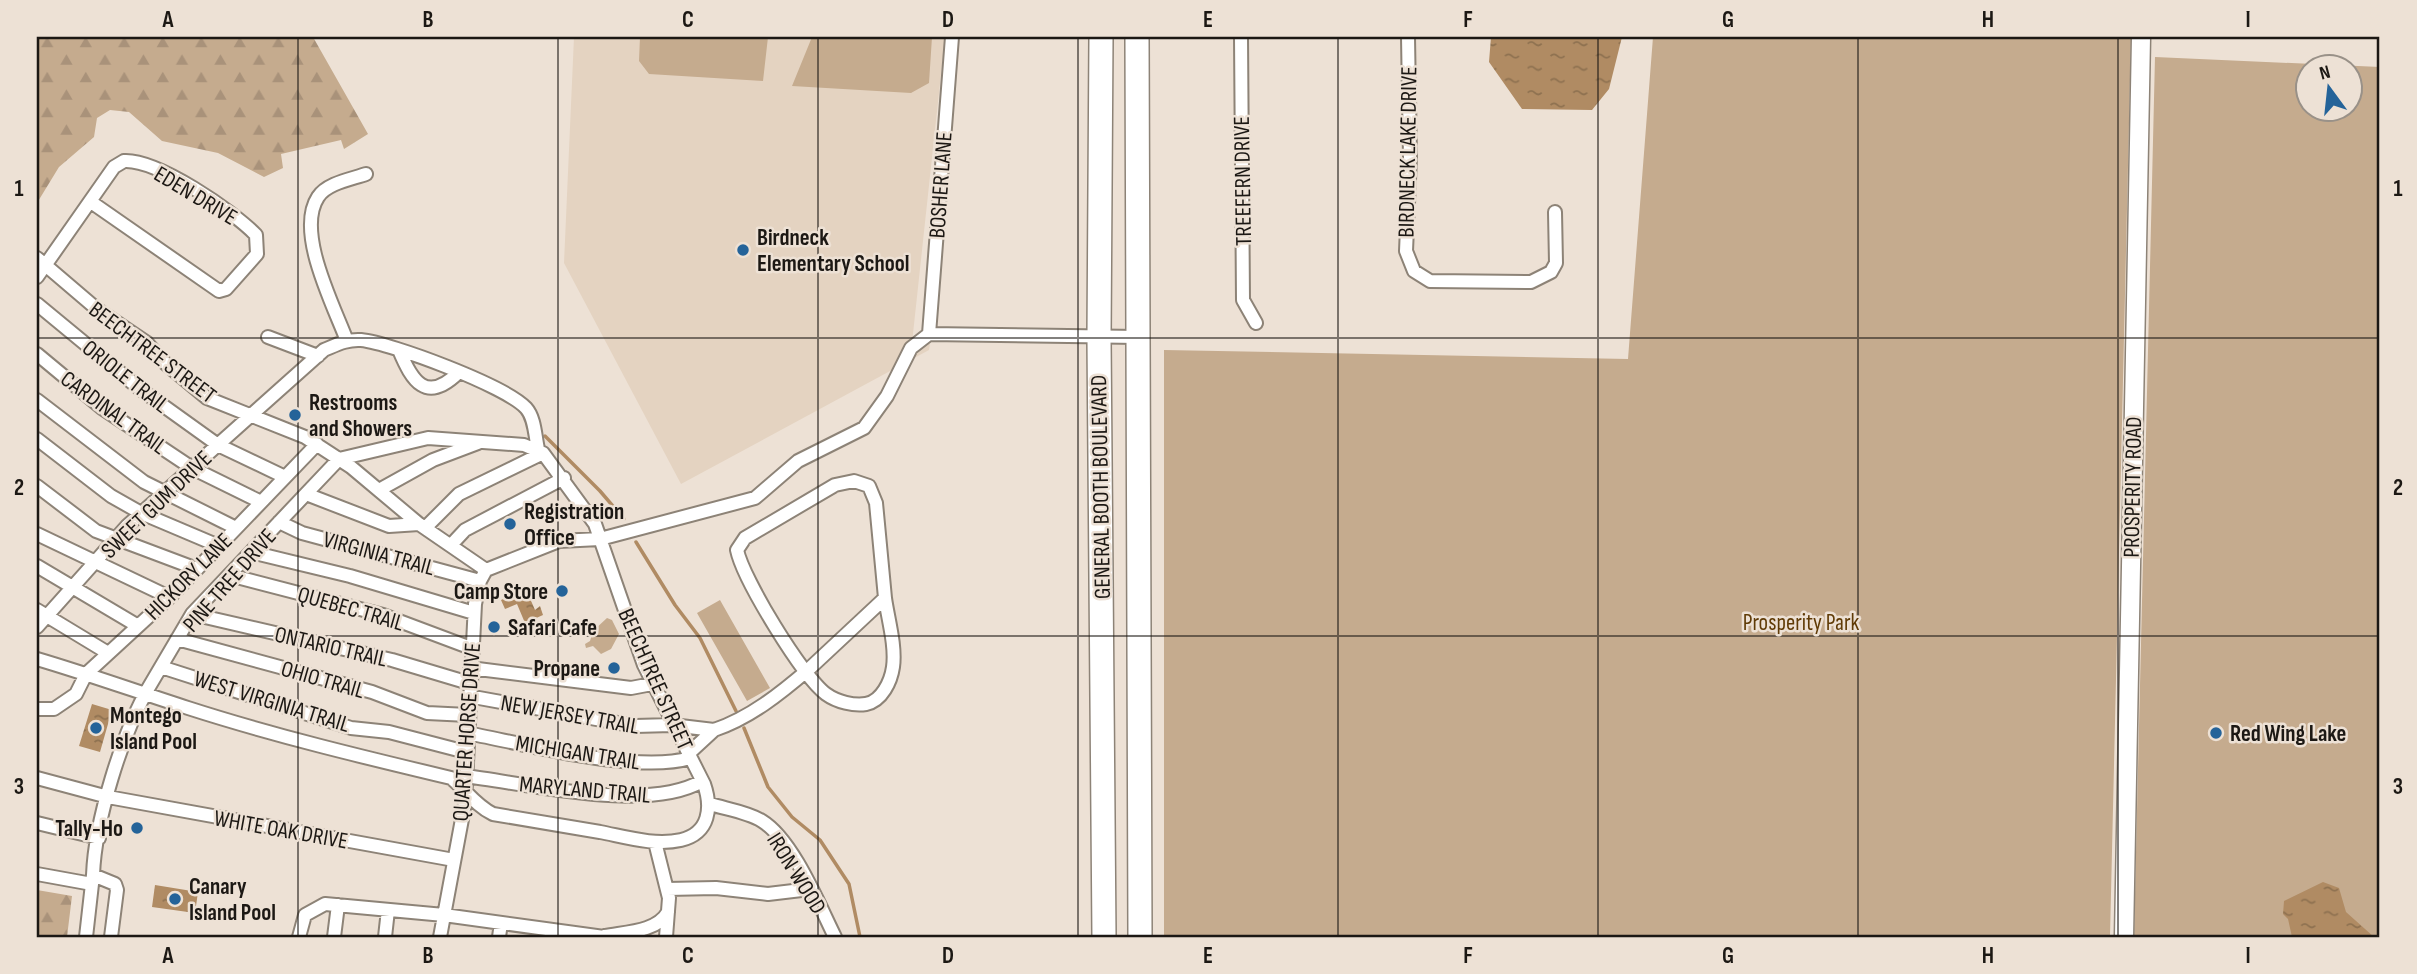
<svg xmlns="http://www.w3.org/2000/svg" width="2417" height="974" viewBox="0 0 2417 974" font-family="'Sofia Sans Condensed',sans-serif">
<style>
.built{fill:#e4d3c1}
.green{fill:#c5ab8e;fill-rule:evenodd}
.forest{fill:url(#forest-firs)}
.water{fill:url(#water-ripples)}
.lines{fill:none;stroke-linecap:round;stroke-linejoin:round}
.stream{stroke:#b08b63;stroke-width:3.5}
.street-casing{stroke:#8d8377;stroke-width:16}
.secondary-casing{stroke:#8d8377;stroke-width:21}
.highway-casing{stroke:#8d8377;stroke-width:26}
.street{stroke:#fff;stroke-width:12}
.secondary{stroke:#fff;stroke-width:18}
.highway{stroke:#fff;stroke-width:23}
.grid{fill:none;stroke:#1c1814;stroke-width:2;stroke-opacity:0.55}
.poi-dot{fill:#246399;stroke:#ede1d5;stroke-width:2.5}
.labels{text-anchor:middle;stroke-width:5;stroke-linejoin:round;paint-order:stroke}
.street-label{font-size:23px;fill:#1c1814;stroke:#ede1d5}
.poi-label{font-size:23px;font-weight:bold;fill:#1c1814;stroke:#ede1d5;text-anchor:start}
.park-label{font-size:23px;fill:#603b06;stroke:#ede1d5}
.neatline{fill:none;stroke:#1c1814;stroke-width:2.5}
.grid-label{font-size:23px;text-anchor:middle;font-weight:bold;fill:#1c1814}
</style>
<defs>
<pattern id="forest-firs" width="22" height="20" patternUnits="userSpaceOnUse" patternTransform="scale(1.75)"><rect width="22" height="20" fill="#c5ab8e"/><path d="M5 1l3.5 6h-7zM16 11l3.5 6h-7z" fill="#a9927a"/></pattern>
<pattern id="water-ripples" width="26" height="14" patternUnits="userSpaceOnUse" patternTransform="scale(1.75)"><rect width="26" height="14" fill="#b08b63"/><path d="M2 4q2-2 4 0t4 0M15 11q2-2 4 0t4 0" fill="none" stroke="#8e7150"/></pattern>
</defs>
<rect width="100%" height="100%" fill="#ede1d5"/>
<path class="built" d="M574,37H945L912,343L930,344L929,350L681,484L564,263Z"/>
<path class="green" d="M640,37H768L763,81L649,74L639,61Z
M812,37H932L929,83L911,93L792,86Z
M1653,37H2131L2110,937H1164V350L1628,359Z
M2155,57L2380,67V937H2134ZM2308,66H2350V108H2308Z
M720,600L770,688L747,701L697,613Z
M607,618L612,620L619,634L611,649L601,654L593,646L586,648L585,644L590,641L593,631Z"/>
<path class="forest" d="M37,37H313L368,134L344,149L341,140L281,154L283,168L264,177L218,153L162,141L129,112L110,110L97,118L94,137L59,167L37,203Z
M37,890L72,896L67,937H37Z"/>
<path class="water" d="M1491,37H1622L1609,89L1592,110L1522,109L1489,62Z
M526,589L535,610L540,606L543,615L525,623L517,604L505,609L501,600Z
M92,704L112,710L100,752L79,746Z
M2323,882L2339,888L2346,912L2374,937H2292L2288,919L2283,914L2284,901Z
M155,885L198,892L195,913L152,907Z"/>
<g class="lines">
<path class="stream" d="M545,436L600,491L624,519
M636,542L675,605L700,638L736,711
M744,728L768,787L792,817L820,840L849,884L860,937"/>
<g class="street-casing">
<path id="street" d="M1241,37L1243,300L1256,323
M1408,37L1410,157L1406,251L1414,271L1430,281L1531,282L1551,272L1556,263L1555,212
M37,258L98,310L147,343L165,363L207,398L305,437L351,467L419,524L486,570
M37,277L114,167L124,161C157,159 233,211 256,235L257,254L226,289L219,291L91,202
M37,304L140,389L218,445L285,477
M929,334L952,37
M268,337L318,356
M347,341C334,306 295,232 318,197C327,183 352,179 366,174
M399,350C412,381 426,404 458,373
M37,354L102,408L192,468L261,502
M37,400L144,482L236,528
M37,439L111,496L141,513L219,546
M37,486L96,531L197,569
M379,490L433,460L478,443
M306,494L389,526L419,524
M279,522L302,533L480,581
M425,528L459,494L543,453
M37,534L169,597
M451,545L465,530L564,478
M251,552L350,576L474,613
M37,566L138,626
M486,570L559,541L600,539L755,498L798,461L864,428L887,396L911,348L929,334L1138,337
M229,575L383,615L471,648
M37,610L108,653
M192,614L392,660L469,683
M37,627L127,526L324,350C336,345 347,339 361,340C391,343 506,386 526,408C535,418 535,436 538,449
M177,639L372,692L427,713L468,715
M37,659C88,674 138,692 188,708C275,736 363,757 451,778C466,790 475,805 493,814C529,820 565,826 600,832C626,837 655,846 681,840C710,833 712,807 704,784L644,665L595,524L543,453L524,445L428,438L339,459L192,614L149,687C122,734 95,821 93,875
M161,667L351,728L389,732L466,752
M470,668L631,688L652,684
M468,696L635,726L672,725L714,730L688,754
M37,709H54L76,694L86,674L173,594L317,444
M714,730C750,718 781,693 809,669L885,598L876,503L869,486L854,481L835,485L745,538L737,550C743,579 802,676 826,694C837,702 854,706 866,704C882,701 891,681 893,667C896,646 888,619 885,598
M467,733C525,744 637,774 690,758
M465,776C530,784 647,813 702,781
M37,778L108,797L454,860
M710,804C726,809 748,812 762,821C793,840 819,905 835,937
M37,823L99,838
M655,842L669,898L666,937
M37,874L92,884
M667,889L716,888L768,894L810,889
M605,936C625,932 657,932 668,912
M86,937L93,875L115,884L117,890L111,937
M299,937L305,915L325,904L444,915L604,937
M334,937L338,905
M385,937L388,910
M440,937L465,803L475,604L480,581L486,570
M499,937L501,923"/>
</g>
<g class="secondary-casing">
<path id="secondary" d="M2124,937L2141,37"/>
</g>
<g class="highway-casing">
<path id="highway" d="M1101,37L1099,338L1104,937
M1137,37L1140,937"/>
</g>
<use href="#street" class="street"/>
<use href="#secondary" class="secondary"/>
<use href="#highway" class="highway"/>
</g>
<path class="grid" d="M298,37V937M558,37V937M818,37V937M1078,37V937M1338,37V937M1598,37V937M1858,37V937M2118,37V937M37,338H2380M37,636H2380"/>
<g class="poi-dot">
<circle cx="743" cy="250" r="7"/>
<circle cx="295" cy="415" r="7"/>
<circle cx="510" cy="524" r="7"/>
<circle cx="562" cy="591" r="7"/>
<circle cx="494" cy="627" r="7"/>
<circle cx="614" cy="668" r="7"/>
<circle cx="96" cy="728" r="7"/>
<circle cx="2216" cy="733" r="7"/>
<circle cx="137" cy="828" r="7"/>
<circle cx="175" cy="899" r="7"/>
</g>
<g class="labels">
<g class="street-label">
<text transform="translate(1407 152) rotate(-89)" y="8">BIRDNECK LAKE DRIVE</text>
<text transform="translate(1242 181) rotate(-91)" y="8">TREEFERN DRIVE</text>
<text transform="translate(940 185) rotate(-86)" y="8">BOSHER LANE</text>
<text transform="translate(196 195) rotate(31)" y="8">EDEN DRIVE</text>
<text transform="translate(153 352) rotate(37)" y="8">BEECHTREE STREET</text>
<text transform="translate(126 376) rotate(38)" y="8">ORIOLE TRAIL</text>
<text transform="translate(114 412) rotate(36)" y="8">CARDINAL TRAIL</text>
<text transform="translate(1100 487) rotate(-91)" y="8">GENERAL BOOTH BOULEVARD</text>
<text transform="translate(2132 487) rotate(-89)" y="8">PROSPERITY ROAD</text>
<text transform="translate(156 504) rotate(-44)" y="8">SWEET GUM DRIVE</text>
<text transform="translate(379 553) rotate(15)" y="8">VIRGINIA TRAIL</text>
<text transform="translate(188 576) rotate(-45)" y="8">HICKORY LANE</text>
<text transform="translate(229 580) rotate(-49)" y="8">PINE TREE DRIVE</text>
<text transform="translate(351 608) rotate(16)" y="8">QUEBEC TRAIL</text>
<text transform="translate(331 646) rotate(13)" y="8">ONTARIO TRAIL</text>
<text transform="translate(323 679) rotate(16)" y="8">OHIO TRAIL</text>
<text transform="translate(656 679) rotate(66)" y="8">BEECHTREE STREET</text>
<text transform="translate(272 701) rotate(17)" y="8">WEST VIRGINIA TRAIL</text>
<text transform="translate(570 714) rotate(10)" y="8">NEW JERSEY TRAIL</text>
<text transform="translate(466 732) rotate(-86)" y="8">QUARTER HORSE DRIVE</text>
<text transform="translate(578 752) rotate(9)" y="8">MICHIGAN TRAIL</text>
<text transform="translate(585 789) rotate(5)" y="8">MARYLAND TRAIL</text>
<text transform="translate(281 829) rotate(10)" y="8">WHITE OAK DRIVE</text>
<text transform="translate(797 873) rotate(58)" y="8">IRON WOOD</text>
</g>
<g class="poi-label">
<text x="757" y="245">Birdneck<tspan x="757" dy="26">Elementary School</tspan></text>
<text x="309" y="410">Restrooms<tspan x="309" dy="26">and Showers</tspan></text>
<text x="524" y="519">Registration<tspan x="524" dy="26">Office</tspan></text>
<text x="548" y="599" text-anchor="end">Camp Store</text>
<text x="508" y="635">Safari Cafe</text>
<text x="600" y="676" text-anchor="end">Propane</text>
<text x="110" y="723">Montego<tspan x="110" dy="26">Island Pool</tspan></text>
<text x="2230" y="741">Red Wing Lake</text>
<text x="123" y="836" text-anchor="end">Tally-Ho</text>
<text x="189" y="894">Canary<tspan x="189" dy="26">Island Pool</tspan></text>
</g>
<g class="park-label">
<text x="1801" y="630">Prosperity Park</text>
</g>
</g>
<rect width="2417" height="974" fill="none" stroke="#ede1d5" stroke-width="77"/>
<g transform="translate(2329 88) rotate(345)"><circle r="33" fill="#ede1d5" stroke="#999188" stroke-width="2"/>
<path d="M0-5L12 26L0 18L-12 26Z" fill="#246399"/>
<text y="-10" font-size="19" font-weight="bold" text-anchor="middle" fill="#1c1814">N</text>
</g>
<rect x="38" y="38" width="2340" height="898" class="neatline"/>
<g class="grid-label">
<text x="168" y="27">A</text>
<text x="428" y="27">B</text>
<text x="688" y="27">C</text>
<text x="948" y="27">D</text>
<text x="1208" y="27">E</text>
<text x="1468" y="27">F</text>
<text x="1728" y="27">G</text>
<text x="1988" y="27">H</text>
<text x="2248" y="27">I</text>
<text x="19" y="196">1</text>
<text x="2398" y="196">1</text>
<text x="19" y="495">2</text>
<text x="2398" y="495">2</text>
<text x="19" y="794">3</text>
<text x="2398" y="794">3</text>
<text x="168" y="963">A</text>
<text x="428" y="963">B</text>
<text x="688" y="963">C</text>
<text x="948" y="963">D</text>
<text x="1208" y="963">E</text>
<text x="1468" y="963">F</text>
<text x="1728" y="963">G</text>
<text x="1988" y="963">H</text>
<text x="2248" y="963">I</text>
</g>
</svg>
